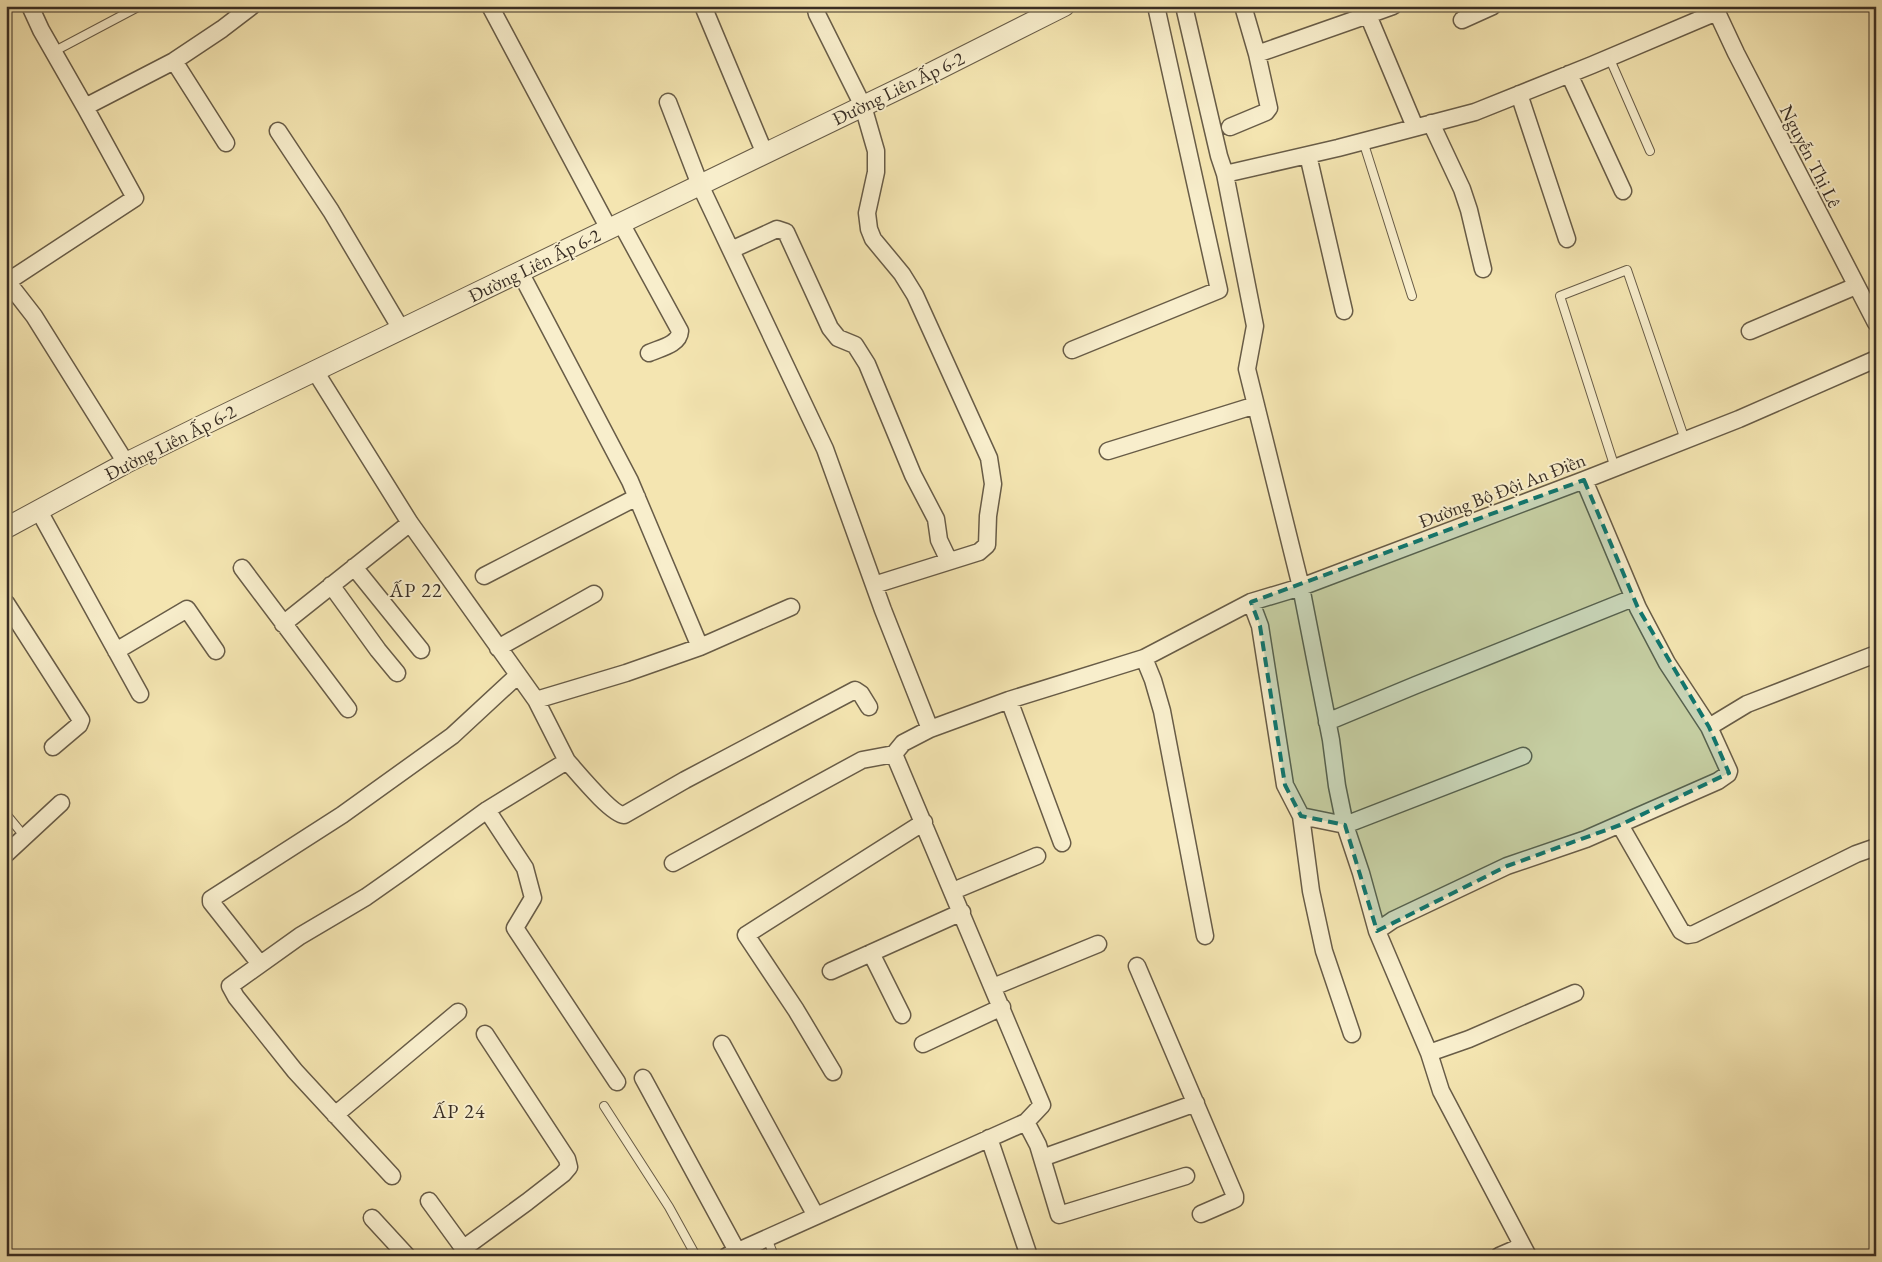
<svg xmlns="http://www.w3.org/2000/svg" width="1882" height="1262" viewBox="0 0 1882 1262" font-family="'EB Garamond',serif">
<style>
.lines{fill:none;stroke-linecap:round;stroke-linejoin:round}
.service-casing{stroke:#685c47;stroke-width:10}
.minor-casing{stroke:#685c47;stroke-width:19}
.tertiary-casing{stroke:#685c47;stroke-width:22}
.service{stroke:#f8eecc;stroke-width:8}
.minor{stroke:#f8eecc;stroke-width:16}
.tertiary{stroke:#f8eecc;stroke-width:20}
.marked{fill:#0f766e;fill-opacity:0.2;stroke:#0f766e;stroke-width:4;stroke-dasharray:10 6;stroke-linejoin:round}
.labels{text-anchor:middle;stroke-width:4;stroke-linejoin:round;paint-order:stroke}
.street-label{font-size:19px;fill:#392e24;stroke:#f8eecc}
.neighbourhood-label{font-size:20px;letter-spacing:1px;fill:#392e24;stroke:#f8eecc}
</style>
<rect width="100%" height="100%" fill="#f4e5b1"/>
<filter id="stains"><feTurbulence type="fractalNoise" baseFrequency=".004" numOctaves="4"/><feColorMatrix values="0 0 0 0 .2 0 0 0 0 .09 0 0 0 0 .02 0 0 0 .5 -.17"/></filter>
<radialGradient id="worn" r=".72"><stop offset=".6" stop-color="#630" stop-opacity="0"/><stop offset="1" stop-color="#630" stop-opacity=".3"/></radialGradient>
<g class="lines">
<g class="service-casing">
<path id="service" d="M53,52L138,7
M1609,57L1650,151
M1363,141L1412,296
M1615,468L1560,296L1627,270L1685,440
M6,814L25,837
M604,1106L669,1207L696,1256
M767,1238L774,1256"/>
</g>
<g class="minor-casing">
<path id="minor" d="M30,6L41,30L85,107L174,61L222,29L252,6
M490,6L609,229
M703,6L765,154
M815,6L817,14L863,106L876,151V172L867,213L869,229L873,239L902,274L915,295L989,458L993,484L988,516L987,545L979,552L874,585
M1184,6L1219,156L1225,174L1255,326L1247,369L1301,587L1331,740L1337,786L1345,825L1361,873L1377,931L1429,1053L1441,1091L1528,1256
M1714,6L1736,53L1876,323
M1368,15L1393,6
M1462,20L1493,6
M1257,54L1368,15L1415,127
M174,61L226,143
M1569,74L1623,191
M1519,94L1567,239
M668,102L700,185L825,449L883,610L930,729
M1431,123L1462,189L1469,210L1483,269
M1230,127L1266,112L1269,108L1257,54L1243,6
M278,131L331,211L401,329
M1308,155L1344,311
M1225,174L1338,148L1475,112L1592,65L1717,12
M621,223L680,331C679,345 660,348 649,353
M731,250L777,229L786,232L830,328L838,338L855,345L867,364L913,475L936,519L939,540L949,561
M520,272L630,481L700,647
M6,280L34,316L126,463
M7,282L135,198L85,107
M1750,331L1856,286
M1072,350L1219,290L1156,6
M315,371L410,523L536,700L626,673L700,647L791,607
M1108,451L1256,405
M1584,480L1638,608L1667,663L1709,727
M39,511L140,694
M354,567L421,650
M242,568L348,709
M484,576L637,497
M331,585L378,650L397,673
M1251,602L1260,626L1285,785L1301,816L1345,825L1523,756
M6,603L81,720L79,725L53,747
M283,624L410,523
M498,648L594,594
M116,651L187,609L216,651
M1144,658L1153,680L1162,711L1205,936
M1009,700L1062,843
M1327,722L1416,685L1633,598
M567,761C577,772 611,814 624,815L685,780L855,690L861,694L869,707
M487,810L525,868L533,898L515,928L617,1082
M1301,816L1311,891L1324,951L1352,1034
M1620,825L1681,931L1688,935L1694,934L1856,854L1876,847
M6,854L61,803
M673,863L862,760L894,754
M953,891L1037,856
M1377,931L1393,920L1507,866L1586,839L1718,781L1728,774L1729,771L1709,727L1747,704L1876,654
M871,953L902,1015
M260,964L211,902V899L342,815L452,736L518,675
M1137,966L1235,1196V1199L1231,1201L1201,1214
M831,971L962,912
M993,987L1098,944
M722,1044L816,1216
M923,1044L1002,1007
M1429,1053L1469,1039L1575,993
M833,1072L796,1010L746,935L924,822
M643,1078L737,1251
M335,1115L458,1012
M1026,1122L1038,1145L1059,1215L1186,1176
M989,1138L1029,1256
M1042,1158L1196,1103
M392,1176L295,1071L236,997L230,986L300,936L366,897L403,871L487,810L567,761L536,700
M429,1201L469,1256
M372,1218L407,1256
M464,1248L527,1202L563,1174L569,1167L567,1159L485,1034
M727,1256L1026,1122L1042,1105L894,754L903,743L930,729L1009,700L1144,658L1251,602L1301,587L1584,480L1739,419L1876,359
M1499,1256L1522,1246"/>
</g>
<g class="tertiary-casing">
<path id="tertiary" d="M6,528L126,463L201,426L913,82L1064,6"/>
</g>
<use href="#service" class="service"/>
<use href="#minor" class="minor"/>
<use href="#tertiary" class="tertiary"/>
</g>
<path class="marked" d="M1584,480L1638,608L1709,727L1729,773L1620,825L1507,866L1377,931L1345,825L1301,816L1285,785L1260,626L1251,602Z"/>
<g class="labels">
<g class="street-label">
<text transform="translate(898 88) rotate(-26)" y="7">Đường Liên Ấp 6-2</text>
<text transform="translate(1811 156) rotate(63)" y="7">Nguyễn Thị Lê</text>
<text transform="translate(534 265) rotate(-26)" y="7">Đường Liên Ấp 6-2</text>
<text transform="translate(170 442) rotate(-27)" y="7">Đường Liên Ấp 6-2</text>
<text transform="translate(1502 490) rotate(-21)" y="7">Đường Bộ Đội An Điền</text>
</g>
<g class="neighbourhood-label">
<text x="416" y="597">ẤP 22</text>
<text x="459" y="1118">ẤP 24</text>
</g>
</g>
<rect width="1882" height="1262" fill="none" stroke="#f4e5b1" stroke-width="25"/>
<rect x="8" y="8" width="1867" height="1247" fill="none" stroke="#392e24" stroke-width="2.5"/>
<rect x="12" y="12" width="1857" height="1237" fill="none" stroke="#392e24"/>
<rect width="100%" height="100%" filter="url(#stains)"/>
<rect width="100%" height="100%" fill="url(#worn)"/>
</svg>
